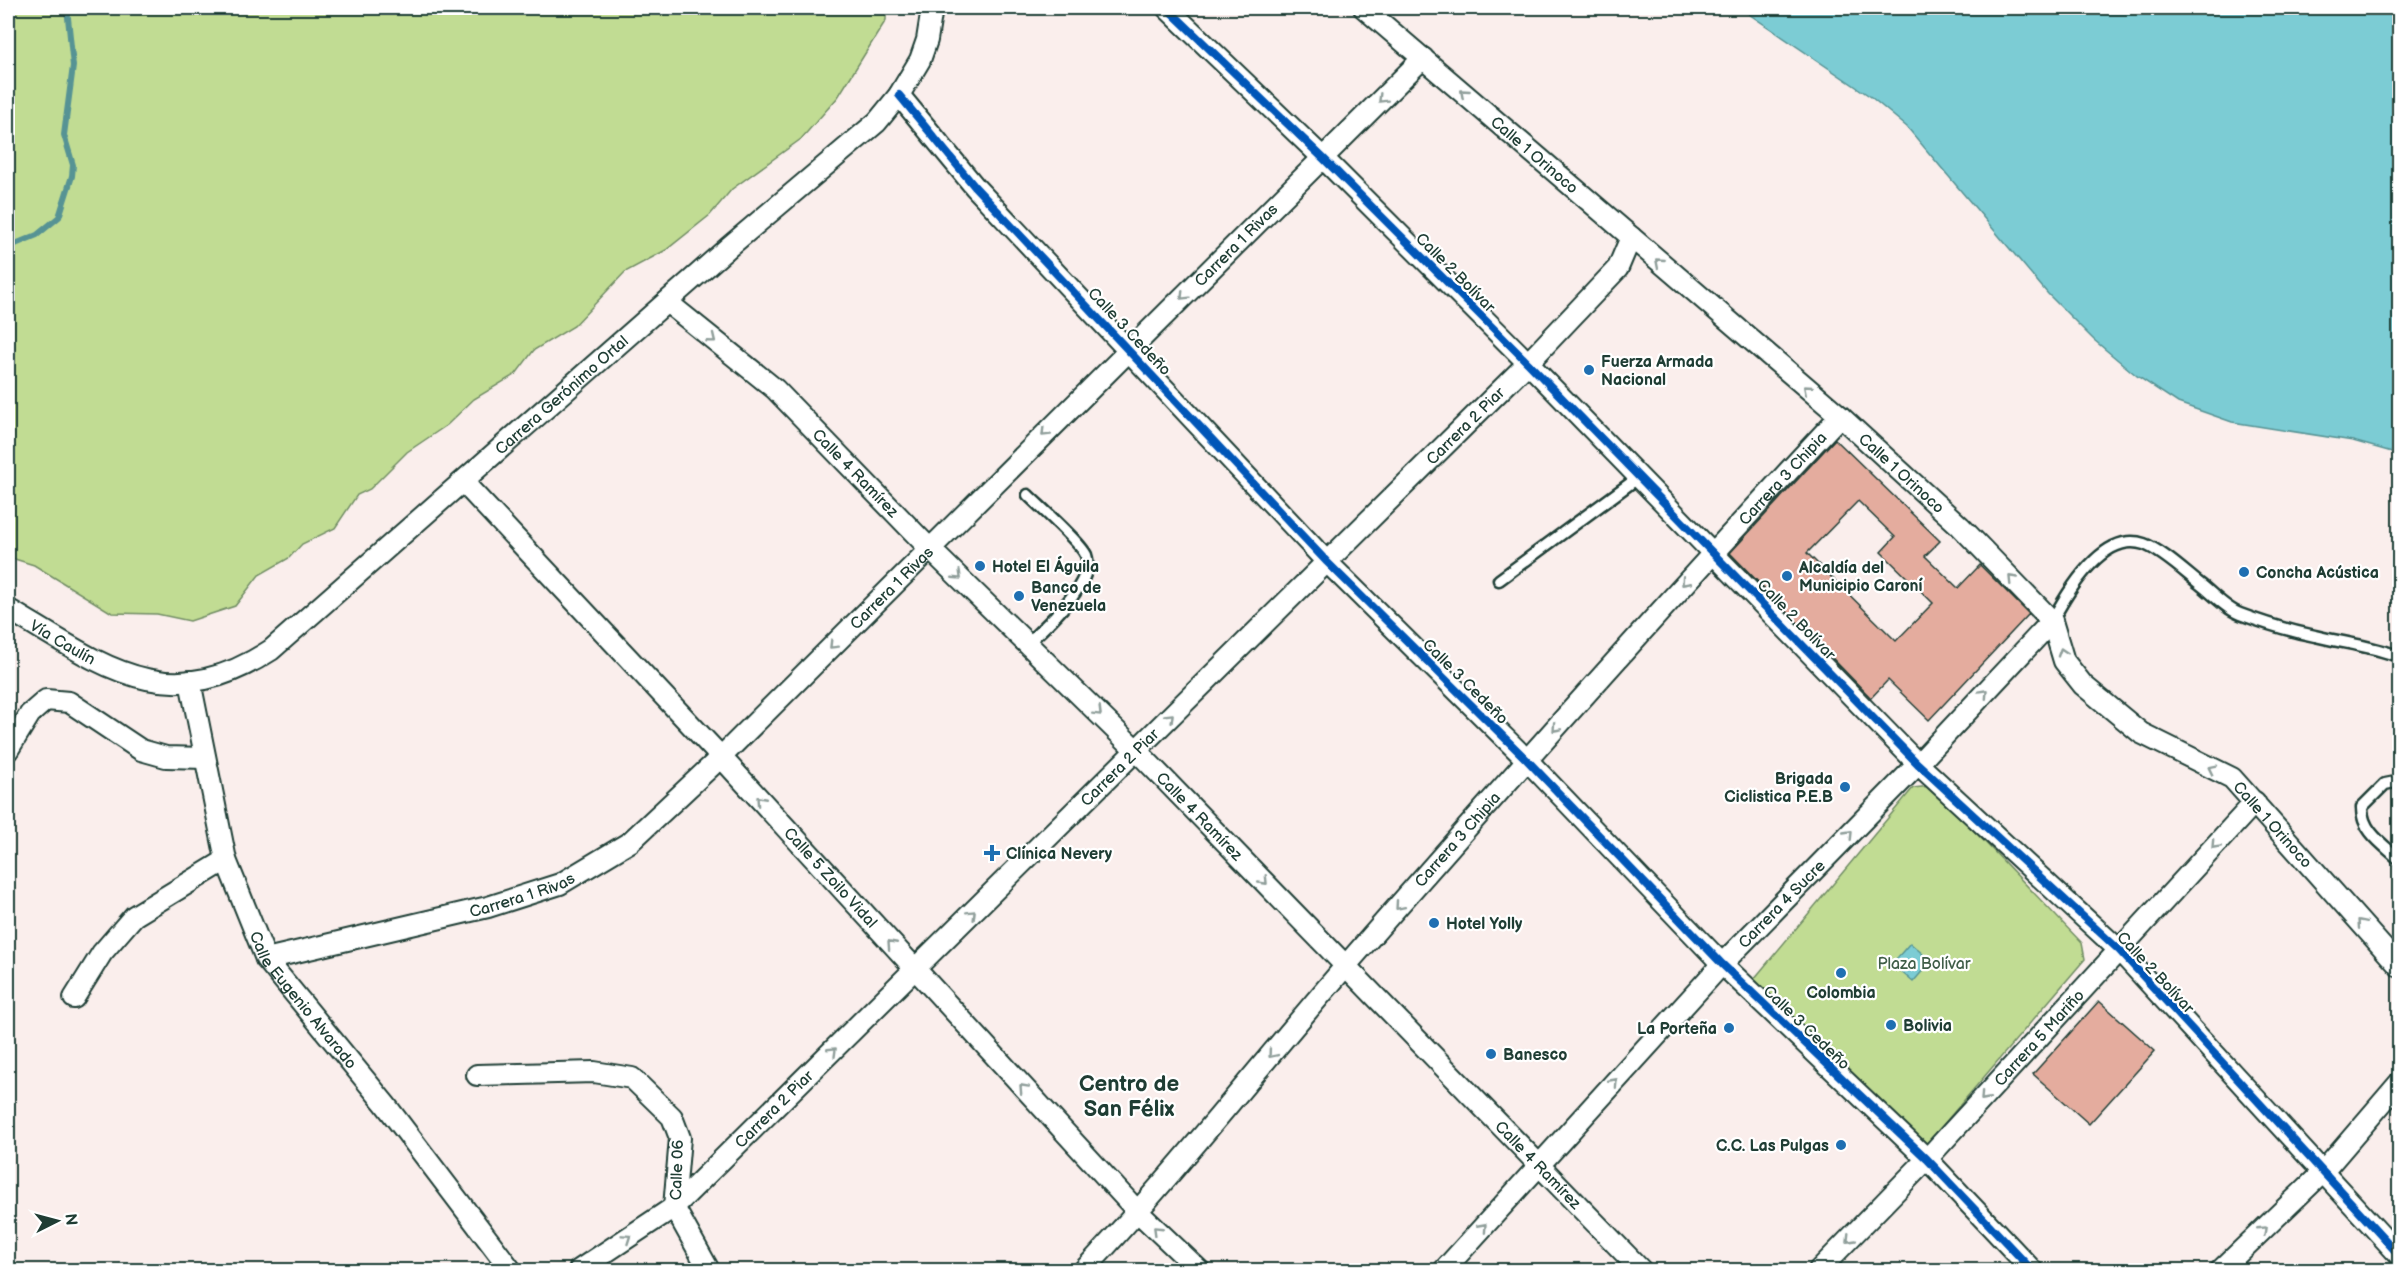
<svg xmlns="http://www.w3.org/2000/svg" width="2407" height="1278" viewBox="0 0 2407 1278" font-family="'Balsamiq Sans',sans-serif">
<style>
.green{fill:#c1dc93;stroke:#708c64;stroke-width:1.5}
.water{fill:#7bccd4;stroke:#569394;stroke-width:1.5}
.lines{fill:none;stroke-linecap:round;stroke-linejoin:round}
.stream{stroke:#569394;stroke-width:6}
.building{fill:#e4ac9e;stroke:#1f3d34;stroke-width:1.5;fill-rule:evenodd}
.lane-casing{stroke:#1f3d34;stroke-width:15}
.street-casing{stroke:#1f3d34;stroke-width:24}
.lane{stroke:#fff;stroke-width:10}
.street{stroke:#fff;stroke-width:20}
.cycleway-casing{stroke:#fff;stroke-width:11}
.cycleway{stroke:#0057b8;stroke-width:8}
.oneway{stroke:#8f9e9a}
.poi-dot{fill:#1f6fb2;stroke:#fff;stroke-width:2}
.labels{text-anchor:middle;stroke-width:4.5;stroke-linejoin:round;paint-order:stroke}
.street-label{font-size:16px;fill:#1f3d34;stroke:#fff}
.poi-label{font-size:16px;font-weight:bold;fill:#1f3d34;stroke:#fff;text-anchor:start}
.park-label{font-size:16px;fill:#3f5d47;stroke:#fff}
.district-label{font-size:22px;font-weight:bold;fill:#1f3d34;stroke:#fff}
</style>
<rect width="100%" height="100%" fill="#faeeec"/>
<filter id="ink" filterUnits="userSpaceOnUse"><feTurbulence type="fractalNoise" baseFrequency=".0167" numOctaves="2"/><feDisplacementMap in="SourceGraphic" scale="12" xChannelSelector="R" yChannelSelector="G"/><feConvolveMatrix kernelMatrix="1 2 1 2 8 2 1 2 1" color-interpolation-filters="sRGB"/></filter>
<g filter="url(#ink)">
<path class="green" d="M8,8H886V20L838,97L801,139L732,189L710,215L666,250L625,272L574,326L534,350L516,374L474,399L447,425L407,452L370,489L357,495L335,528L302,544L289,558L259,575L235,606L190,621L157,614L112,613L34,565L8,557Z
M1931,786L2082,943L2085,959L1913,1160L1749,985L1913,788Z"/>
<path class="water" d="M1740,8H2399V454L2353,441L2232,422L2178,403L2137,376L2094,340L2048,294L1907,127L1871,97Z
M1910,943L1931,961L1913,982L1892,964Z"/>
<g class="lines">
<path class="stream" d="M8,247L37,235L59,217L72,176L73,165L64,135L73,66L67,8"/>
</g>
<path class="building" d="M1835,439L1940,541L1925,556L1958,588L1980,565L2029,614L1929,720L1888,680L1871,698L1730,553ZM1858,501L1895,537L1881,552L1933,603L1896,641L1807,553Z
M2099,1001L2155,1051L2089,1124L2033,1074Z"/>
<g class="lines">
<g class="lane-casing">
<path id="lane" d="M1499,580L1639,477
M2052,621C2067,593 2103,530 2144,544C2161,550 2185,572 2200,584C2212,593 2226,609 2240,614C2264,623 2290,631 2315,636C2343,643 2373,646 2400,657
M1028,643C1046,625 1096,582 1086,555C1081,543 1039,506 1028,495
M2400,781L2385,784L2362,807C2361,831 2384,845 2400,860"/>
</g>
<g class="street-casing">
<g id="street">
<path d="M1167,8L1323,158L1528,363L1918,764L2119,950L2400,1256"/>
<path id="s1" d="M1364,8L1840,416L1960,526L2052,621L2064,661L2083,685L2141,733L2232,778L2400,967"/>
<path d="M899,95L975,187L1327,562L1527,760L1722,964L1927,1159L2032,1270"/>
<path id="s2" d="M667,302L775,389L930,549L1136,750L1641,1270"/>
<path id="s3" d="M463,482L721,757L1138,1212L1199,1270"/>
<path id="s4" d="M8,609C101,664 165,719 271,650L730,246L877,122L899,95L920,60L927,40L932,8"/>
<path id="s5" d="M190,681L226,860L266,959L385,1104L511,1270"/>
<path d="M8,750L30,714L46,700L69,702L141,750L166,757L205,758"/>
<path id="s6" d="M266,959L488,907L560,884L630,842L721,757L1423,58"/>
<path d="M74,998L102,953L134,916L226,860"/>
<path d="M477,1075L594,1072L632,1078L672,1117L680,1138L674,1207L709,1270"/>
<path id="s7" d="M579,1270L674,1207L1528,363L1618,268L1631,237"/>
<path id="s8" d="M1084,1270C1177,1171 1260,1065 1349,962C1510,778 1672,595 1840,416"/>
<path id="s9" d="M1444,1270L1722,964L1918,764L2052,621"/>
<path id="s10" d="M1819,1270L1927,1159L2255,802"/>
<path d="M2221,1270L2322,1173L2400,1082"/>
</g>
</g>
<use href="#lane" class="lane"/>
<use href="#street" class="street"/>
<g class="cycleway-casing">
<path id="cycleway" d="M1167,8L1323,158L1528,363L1918,764L2119,950L2400,1256
M899,95L975,187L1327,562L1527,760L1722,964L1927,1159L2032,1270"/>
</g>
<use href="#cycleway" class="cycleway"/>
</g>
<defs><path id="oneway-chevron" d="M-2-3.5L2.5 0L-2 3.5" fill="none" stroke-width="1.6" stroke-linecap="round" stroke-linejoin="round" transform="scale(1.5)"/></defs>
<g class="oneway">
<use href="#oneway-chevron" transform="translate(1464 93) rotate(-139)"/>
<use href="#oneway-chevron" transform="translate(1382 99) rotate(135)"/>
<use href="#oneway-chevron" transform="translate(1659 262) rotate(-139)"/>
<use href="#oneway-chevron" transform="translate(1184 296) rotate(135)"/>
<use href="#oneway-chevron" transform="translate(712 339) rotate(39)"/>
<use href="#oneway-chevron" transform="translate(1807 389) rotate(-139)"/>
<use href="#oneway-chevron" transform="translate(1045 433) rotate(135)"/>
<use href="#oneway-chevron" transform="translate(958 576) rotate(44)"/>
<use href="#oneway-chevron" transform="translate(2012 579) rotate(-134)"/>
<use href="#oneway-chevron" transform="translate(1685 582) rotate(132)"/>
<use href="#oneway-chevron" transform="translate(833 645) rotate(135)"/>
<use href="#oneway-chevron" transform="translate(2062 652) rotate(-108)"/>
<use href="#oneway-chevron" transform="translate(1984 693) rotate(-47)"/>
<use href="#oneway-chevron" transform="translate(1098 712) rotate(45)"/>
<use href="#oneway-chevron" transform="translate(1170 717) rotate(-45)"/>
<use href="#oneway-chevron" transform="translate(1556 728) rotate(132)"/>
<use href="#oneway-chevron" transform="translate(2212 769) rotate(-154)"/>
<use href="#oneway-chevron" transform="translate(760 800) rotate(-132)"/>
<use href="#oneway-chevron" transform="translate(1849 834) rotate(-46)"/>
<use href="#oneway-chevron" transform="translate(2215 845) rotate(133)"/>
<use href="#oneway-chevron" transform="translate(1264 881) rotate(46)"/>
<use href="#oneway-chevron" transform="translate(1399 906) rotate(131)"/>
<use href="#oneway-chevron" transform="translate(972 914) rotate(-45)"/>
<use href="#oneway-chevron" transform="translate(2361 923) rotate(-131)"/>
<use href="#oneway-chevron" transform="translate(891 944) rotate(-132)"/>
<use href="#oneway-chevron" transform="translate(833 1051) rotate(-44)"/>
<use href="#oneway-chevron" transform="translate(1272 1054) rotate(130)"/>
<use href="#oneway-chevron" transform="translate(1614 1082) rotate(-48)"/>
<use href="#oneway-chevron" transform="translate(1023 1088) rotate(-133)"/>
<use href="#oneway-chevron" transform="translate(1984 1097) rotate(132)"/>
<use href="#oneway-chevron" transform="translate(1483 1227) rotate(-48)"/>
<use href="#oneway-chevron" transform="translate(1157 1230) rotate(-136)"/>
<use href="#oneway-chevron" transform="translate(2263 1230) rotate(-44)"/>
<use href="#oneway-chevron" transform="translate(627 1238) rotate(-34)"/>
<use href="#oneway-chevron" transform="translate(1850 1239) rotate(134)"/>
</g>
</g>
<g class="poi-dot">
<circle cx="1589" cy="370" r="6"/>
<circle cx="980" cy="566" r="6"/>
<circle cx="2244" cy="572" r="6"/>
<circle cx="1787" cy="576" r="6"/>
<circle cx="1019" cy="596" r="6"/>
<circle cx="1845" cy="787" r="6"/>
<path d="M989 844h6v6h6v6h-6v6h-6v-6h-6v-6h6z"/>
<circle cx="1434" cy="923" r="6"/>
<circle cx="1841" cy="973" r="6"/>
<circle cx="1891" cy="1025" r="6"/>
<circle cx="1729" cy="1028" r="6"/>
<circle cx="1491" cy="1054" r="6"/>
<circle cx="1841" cy="1145" r="6"/>
</g>
<g class="labels">
<g class="street-label">
<text dy="6" stroke="none"><textPath href="#s1" startOffset="225">Calle 1 Orinoco</textPath></text>
<text dy="6" stroke="none"><textPath href="#s6" startOffset="1236">Carrera 1 Rivas</textPath></text>
<text transform="translate(1456 272) rotate(45)" y="6">Calle 2 Bolívar</text>
<text transform="translate(1130 331) rotate(47)" y="6">Calle 3 Cedeño</text>
<text dy="6" stroke="none"><textPath href="#s4" startOffset="674">Carrera Gerónimo Ortal</textPath></text>
<text dy="6" stroke="none"><textPath href="#s7" startOffset="1226">Carrera 2 Piar</textPath></text>
<text dy="6" stroke="none"><textPath href="#s2" startOffset="255">Calle 4 Ramírez</textPath></text>
<text dy="6" stroke="none"><textPath href="#s1" startOffset="711">Calle 1 Orinoco</textPath></text>
<text dy="6" stroke="none"><textPath href="#s8" startOffset="1056">Carrera 3 Chipia</textPath></text>
<text dy="6" stroke="none"><textPath href="#s6" startOffset="750">Carrera 1 Rivas</textPath></text>
<text transform="translate(1797 619) rotate(46)" y="6">Calle 2 Bolívar</text>
<text dy="6" stroke="none"><textPath href="#s4" startOffset="64">Vía Caulín</textPath></text>
<text transform="translate(1466 681) rotate(45)" y="6">Calle 3 Cedeño</text>
<text dy="6" stroke="none"><textPath href="#s7" startOffset="740">Carrera 2 Piar</textPath></text>
<text dy="6" stroke="none"><textPath href="#s2" startOffset="741">Calle 4 Ramírez</textPath></text>
<text dy="6" stroke="none"><textPath href="#s1" startOffset="1233">Calle 1 Orinoco</textPath></text>
<text dy="6" stroke="none"><textPath href="#s8" startOffset="570">Carrera 3 Chipia</textPath></text>
<text dy="6" stroke="none"><textPath href="#s3" startOffset="540">Calle 5 Zoilo Vidal</textPath></text>
<text dy="6" stroke="none"><textPath href="#s6" startOffset="264">Carrera 1 Rivas</textPath></text>
<text dy="6" stroke="none"><textPath href="#s9" startOffset="498">Carrera 4 Sucre</textPath></text>
<text transform="translate(2156 972) rotate(47)" y="6">Calle 2 Bolívar</text>
<text dy="6" stroke="none"><textPath href="#s5" startOffset="344">Calle Eugenio Alvarado</textPath></text>
<text transform="translate(1807 1027) rotate(44)" y="6">Calle 3 Cedeño</text>
<text dy="6" stroke="none"><textPath href="#s10" startOffset="320">Carrera 5 Mariño</textPath></text>
<text dy="6" stroke="none"><textPath href="#s7" startOffset="254">Carrera 2 Piar</textPath></text>
<text dy="6" stroke="none"><textPath href="#s2" startOffset="1227">Calle 4 Ramírez</textPath></text>
<text transform="translate(676 1170) rotate(-88)" y="6">Calle 06</text>
</g>
<g class="poi-label">
<text x="1601" y="367">Fuerza Armada<tspan x="1601" dy="18">Nacional</tspan></text>
<text x="992" y="572">Hotel El Águila</text>
<text x="1799" y="573">Alcaldía del<tspan x="1799" dy="18">Municipio Caroní</tspan></text>
<text x="2256" y="578">Concha Acústica</text>
<text x="1031" y="593">Banco de<tspan x="1031" dy="18">Venezuela</tspan></text>
<text x="1833" y="784" text-anchor="end">Brigada<tspan x="1833" dy="18">Ciclistica P.E.B</tspan></text>
<text x="1006" y="859">Clínica Nevery</text>
<text x="1446" y="929">Hotel Yolly</text>
<text x="1841" y="998" text-anchor="middle">Colombia</text>
<text x="1903" y="1031">Bolivia</text>
<text x="1717" y="1034" text-anchor="end">La Porteña</text>
<text x="1503" y="1060">Banesco</text>
<text x="1829" y="1151" text-anchor="end">C.C. Las Pulgas</text>
</g>
<g class="park-label">
<text x="1924" y="969">Plaza Bolívar</text>
</g>
<g class="district-label">
<text x="1129" y="1091">Centro de<tspan x="1129" dy="25">San Félix</tspan></text>
</g>
</g>
<rect width="2407" height="1278" fill="none" stroke="#fff" stroke-width="30"/>
<rect x="15" y="15" width="2377" height="1248" fill="none" stroke="#1f3d34" stroke-width="2" filter="url(#ink)"/>
<g transform="translate(57 1221) rotate(84)" stroke="#ffffff" stroke-width="4.5" paint-order="stroke">
<path d="M0-4.5L10 22L0 15L-10 22Z" fill="#1f3d34"/>
<text y="-9" font-size="16" font-weight="bold" text-anchor="middle" fill="#1f3d34">N</text>
</g>
</svg>
